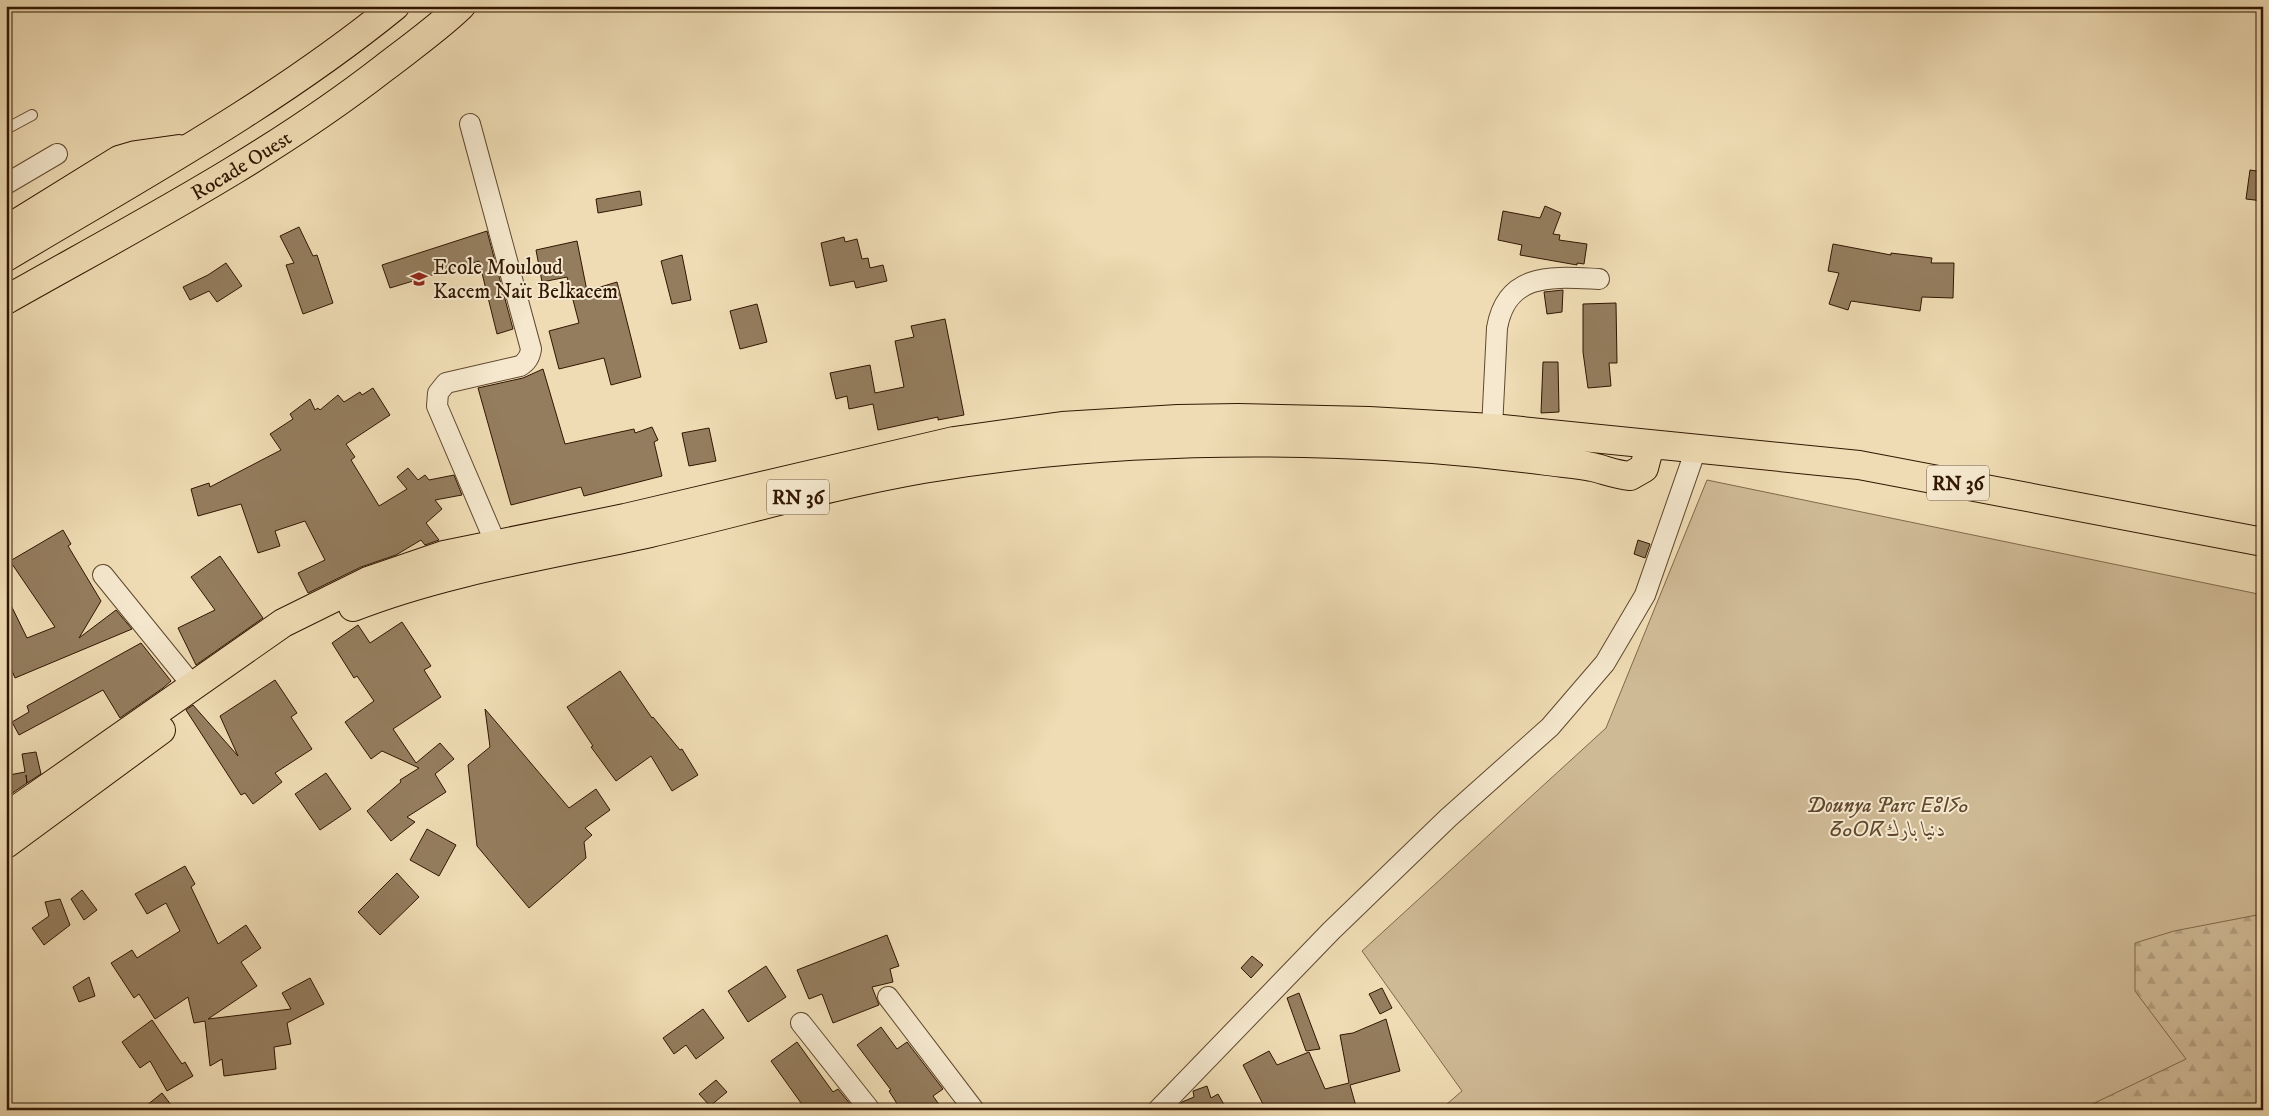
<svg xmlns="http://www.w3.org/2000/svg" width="2269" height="1116" viewBox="0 0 2269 1116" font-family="'IM FELL DW Pica',Amiri,'Noto Sans Tifinagh',serif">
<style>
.green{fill:#cfba96;stroke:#80684c}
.forest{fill:url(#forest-firs);stroke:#80684c}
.building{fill:#947d5e;stroke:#311601}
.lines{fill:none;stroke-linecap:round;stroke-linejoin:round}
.service-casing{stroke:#60482e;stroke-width:12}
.minor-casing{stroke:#60482e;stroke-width:22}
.primary-casing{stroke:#311601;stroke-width:30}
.trunk-casing{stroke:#311601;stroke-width:30}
.service{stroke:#f5e8ce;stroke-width:10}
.minor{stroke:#f5e8ce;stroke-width:20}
.primary{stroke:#efdcb4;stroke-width:28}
.trunk{stroke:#efdcb4;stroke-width:28}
.labels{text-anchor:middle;stroke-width:4;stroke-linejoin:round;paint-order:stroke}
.shield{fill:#f5e8ce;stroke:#6c553e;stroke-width:1}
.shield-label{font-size:20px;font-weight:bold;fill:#311601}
.street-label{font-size:21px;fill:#311601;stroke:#f5e8ce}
.poi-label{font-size:21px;fill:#311601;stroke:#f5e8ce;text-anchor:start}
.park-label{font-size:21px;font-style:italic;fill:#60472e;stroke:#f5e8ce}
</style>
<defs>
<pattern id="forest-firs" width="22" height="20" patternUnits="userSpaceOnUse" patternTransform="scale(1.25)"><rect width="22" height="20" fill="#cfba96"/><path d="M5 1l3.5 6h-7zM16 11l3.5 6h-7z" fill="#b29f80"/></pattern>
</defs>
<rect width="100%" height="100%" fill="#efdcb4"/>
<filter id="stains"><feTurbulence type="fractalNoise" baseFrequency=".004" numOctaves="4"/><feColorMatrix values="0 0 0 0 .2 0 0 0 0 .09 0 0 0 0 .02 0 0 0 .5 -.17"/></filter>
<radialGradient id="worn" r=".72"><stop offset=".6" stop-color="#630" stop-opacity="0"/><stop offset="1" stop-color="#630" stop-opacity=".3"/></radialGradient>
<path class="green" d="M1707,480L2263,595V1110H1440L1462,1091L1362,951L1606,728Z"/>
<path class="forest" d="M2257,915L2263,917V1110H2080L2186,1059L2135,991V943L2174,931Z"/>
<path class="building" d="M2250,170L2263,172V201L2246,199Z
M640,191L642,205L598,213L596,199Z
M1545,206L1561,213L1553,234L1560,235L1559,240L1587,244L1584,264L1577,263V265L1520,255L1522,245L1498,240L1503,211L1540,218Z
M299,227L313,256L317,255L333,303L303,314L286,265L294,263L280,236Z
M487,231L513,329L497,334L479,261L390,288L382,265Z
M844,237L845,242L857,239L862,259L868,258L870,268L883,265L887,281L856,288L854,281L830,286L821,243Z
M577,241L587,291L617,282L641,377L611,385L604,358L559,369L549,331L579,323L567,277L542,282L536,250Z
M1833,244L1891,255V253L1932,258L1931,263H1954L1953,298L1922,297L1920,311L1851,301L1848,310L1829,304L1839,273L1828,271Z
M682,255L691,300L672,304L661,261Z
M226,263L242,286L217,302L209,291L190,300L183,287L208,275Z
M1563,290L1562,312L1547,314L1544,292Z
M1616,303L1617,363H1609L1611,386L1588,388L1583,352V304Z
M757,304L767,342L740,349L730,311Z
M945,319L964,415L938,420V417L878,430L873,404L849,409L847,396L836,399L830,373L870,365L875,393L904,387L895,341L914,337L911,326Z
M1543,362H1558L1559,412L1541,413Z
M543,369L565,444L634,429L635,433L652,427L658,440L654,442L662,476L584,496L581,487L511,505L478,388L523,378Z
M373,388L390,415L346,444L355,457L351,460L379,506L407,489L397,477L408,468L418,480L425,475L429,480L454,475L462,495L435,500L442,509L426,523L439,540L425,545L421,540L396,555L361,567L308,593L298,573L325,560L305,521L275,531L280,546L258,553L241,504L198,516L191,489L209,483L210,487L281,450L270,434L293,419L290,414L310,399L315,410L318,408L320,410L338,395L344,402L360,392L362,395Z
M709,428L716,461L689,466L682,433Z
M63,530L71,544L68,546L101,601L79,638L116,610L132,629L15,678L6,657V595L27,638L55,627L10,561Z
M1638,540L1650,544L1645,558L1634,554Z
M220,556L263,618L196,665L178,628L215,610L191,577Z
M402,622L431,666L424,670L441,697L393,729L416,763L440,743L454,759L435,774L446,792L407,817L415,822L391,841L367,811L401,782L400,780L419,768L382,751L371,759L345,722L374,701L357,676L354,678L332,643L358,625L370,643Z
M141,643L171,681L163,688L120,718L103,690L19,735L12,722L29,712L27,706Z
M620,671L652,718L653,717L680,750L682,749L698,775L672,791L651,756L616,781L591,747L593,746L567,707Z
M275,680L297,713L291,717L312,749L275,773L282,782L253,804L245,793L241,795L186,710L193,705L238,756L220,716Z
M485,709L569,808L596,789L610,810L585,828L592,835L584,842L586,858L529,908L477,846L468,765L490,747Z
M36,752L41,774L27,783L26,775L27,783L11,794L9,775L25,772L22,754Z
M326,773L351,809L320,830L295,794Z
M427,829L456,845L439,876L410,860Z
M185,866L195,884L191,887L218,944L246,925L261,948L241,962L257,986L208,1019L291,1009L282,993L310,978L324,1004L287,1023L291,1044L274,1047L276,1069L224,1076L222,1059L210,1066L205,1021L194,1023L188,997L155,1019L139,994L134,998L111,963L132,950L137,958L180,931L166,903L147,914L135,894Z
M397,873L419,897L380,935L358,912Z
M82,890L97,910L84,920L71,899Z
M60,899L70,925L44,945L32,928L49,916L45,902Z
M887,935L899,966L890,969L893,982L872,987L879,1005L833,1023L822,994L809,999L797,970Z
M1252,956L1263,965L1251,978L1241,968Z
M766,966L786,997L748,1022L728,991Z
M89,977L95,996L79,1002L73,987Z
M1382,988L1392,1008L1380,1014L1369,994Z
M1299,993L1320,1049L1306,1051L1287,998Z
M703,1009L724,1038L696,1059L686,1045L674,1054L663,1038Z
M1386,1019L1400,1071L1350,1085L1357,1110H1266L1243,1065L1269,1051L1277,1065L1309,1052L1325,1089L1349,1083L1340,1035L1353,1033Z
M152,1020L182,1064L185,1062L193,1076L167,1091L150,1061L140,1068L122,1042Z
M881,1027L897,1049L907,1042L943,1089L933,1096L943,1110H901L889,1091L891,1090L857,1045Z
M797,1042L833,1092L838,1089L855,1110H806L771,1061Z
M716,1080L727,1092L710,1106L699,1094Z
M1207,1086L1211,1098L1218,1094L1227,1110H1175L1182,1102L1194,1097L1193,1091Z
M162,1093L175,1110H141Z"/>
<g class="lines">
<g class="service-casing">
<path id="service" d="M6,129L32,115"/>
</g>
<g class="minor-casing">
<path id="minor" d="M470,124L531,349C530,357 527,362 520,366L446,383L438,393L437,406L496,544
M6,184L57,154
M1492,428L1497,328C1507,271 1554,277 1599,279
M103,575L193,686
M888,997L974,1110
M801,1023L870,1110
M1158,1110L1331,931L1448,818L1550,727L1605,663L1645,595L1696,449"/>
</g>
<g class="primary-casing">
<path id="primary" d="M353,607C448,570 551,555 650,533C741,512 831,485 923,469C1060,446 1200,439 1339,444C1408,446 1478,452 1547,461C1562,463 1577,464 1592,467C1605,470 1617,475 1630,476L1644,468L1650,445
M6,817L283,623L368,581L444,555L625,518L954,441L1062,426L1178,419L1238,418L1369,421L1492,428L1859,465L2263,542
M6,844L161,730"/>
</g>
<g class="trunk-casing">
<g id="trunk">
<path d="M6,230L119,160L136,155L179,149"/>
<path d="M6,257C138,178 276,103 395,6"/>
<path id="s1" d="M6,300C135,227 267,159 384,68C410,48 437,29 461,6"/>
</g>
</g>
<use href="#service" class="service"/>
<use href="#minor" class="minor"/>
<use href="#primary" class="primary"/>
<use href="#trunk" class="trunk"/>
</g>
<defs>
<g id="school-bare" transform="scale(1.35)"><path d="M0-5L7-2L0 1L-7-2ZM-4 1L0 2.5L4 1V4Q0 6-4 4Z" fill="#8f2418" stroke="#f5e8ce" stroke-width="2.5" paint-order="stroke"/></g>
</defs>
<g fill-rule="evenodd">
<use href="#school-bare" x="419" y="279"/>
</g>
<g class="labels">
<g class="shield">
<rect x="1927" y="465.5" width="62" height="35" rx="4"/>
<rect x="767" y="479.5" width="62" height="35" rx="4"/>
</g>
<g class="shield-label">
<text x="1958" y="490">RN 36</text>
<text x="798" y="504">RN 36</text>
</g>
<g class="street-label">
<text dy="7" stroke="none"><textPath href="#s1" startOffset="271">Rocade Ouest</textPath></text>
</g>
<g class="poi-label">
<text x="433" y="274">Ecole Mouloud<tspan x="433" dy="24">Kacem Naït Belkacem</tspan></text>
</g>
<g class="park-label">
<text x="1887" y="812">Dounya Parc ⴹⵓⵏⵢⴰ<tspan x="1887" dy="24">ⵒⴰⵔⴽ دنيا بارك</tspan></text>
</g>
</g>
<rect width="2269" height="1116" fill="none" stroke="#efdcb4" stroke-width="25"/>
<rect x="8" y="8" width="2254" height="1101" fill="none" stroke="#311601" stroke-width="2.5"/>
<rect x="12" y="12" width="2244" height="1091" fill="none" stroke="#311601"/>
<rect width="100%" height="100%" filter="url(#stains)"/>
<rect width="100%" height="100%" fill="url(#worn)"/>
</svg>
